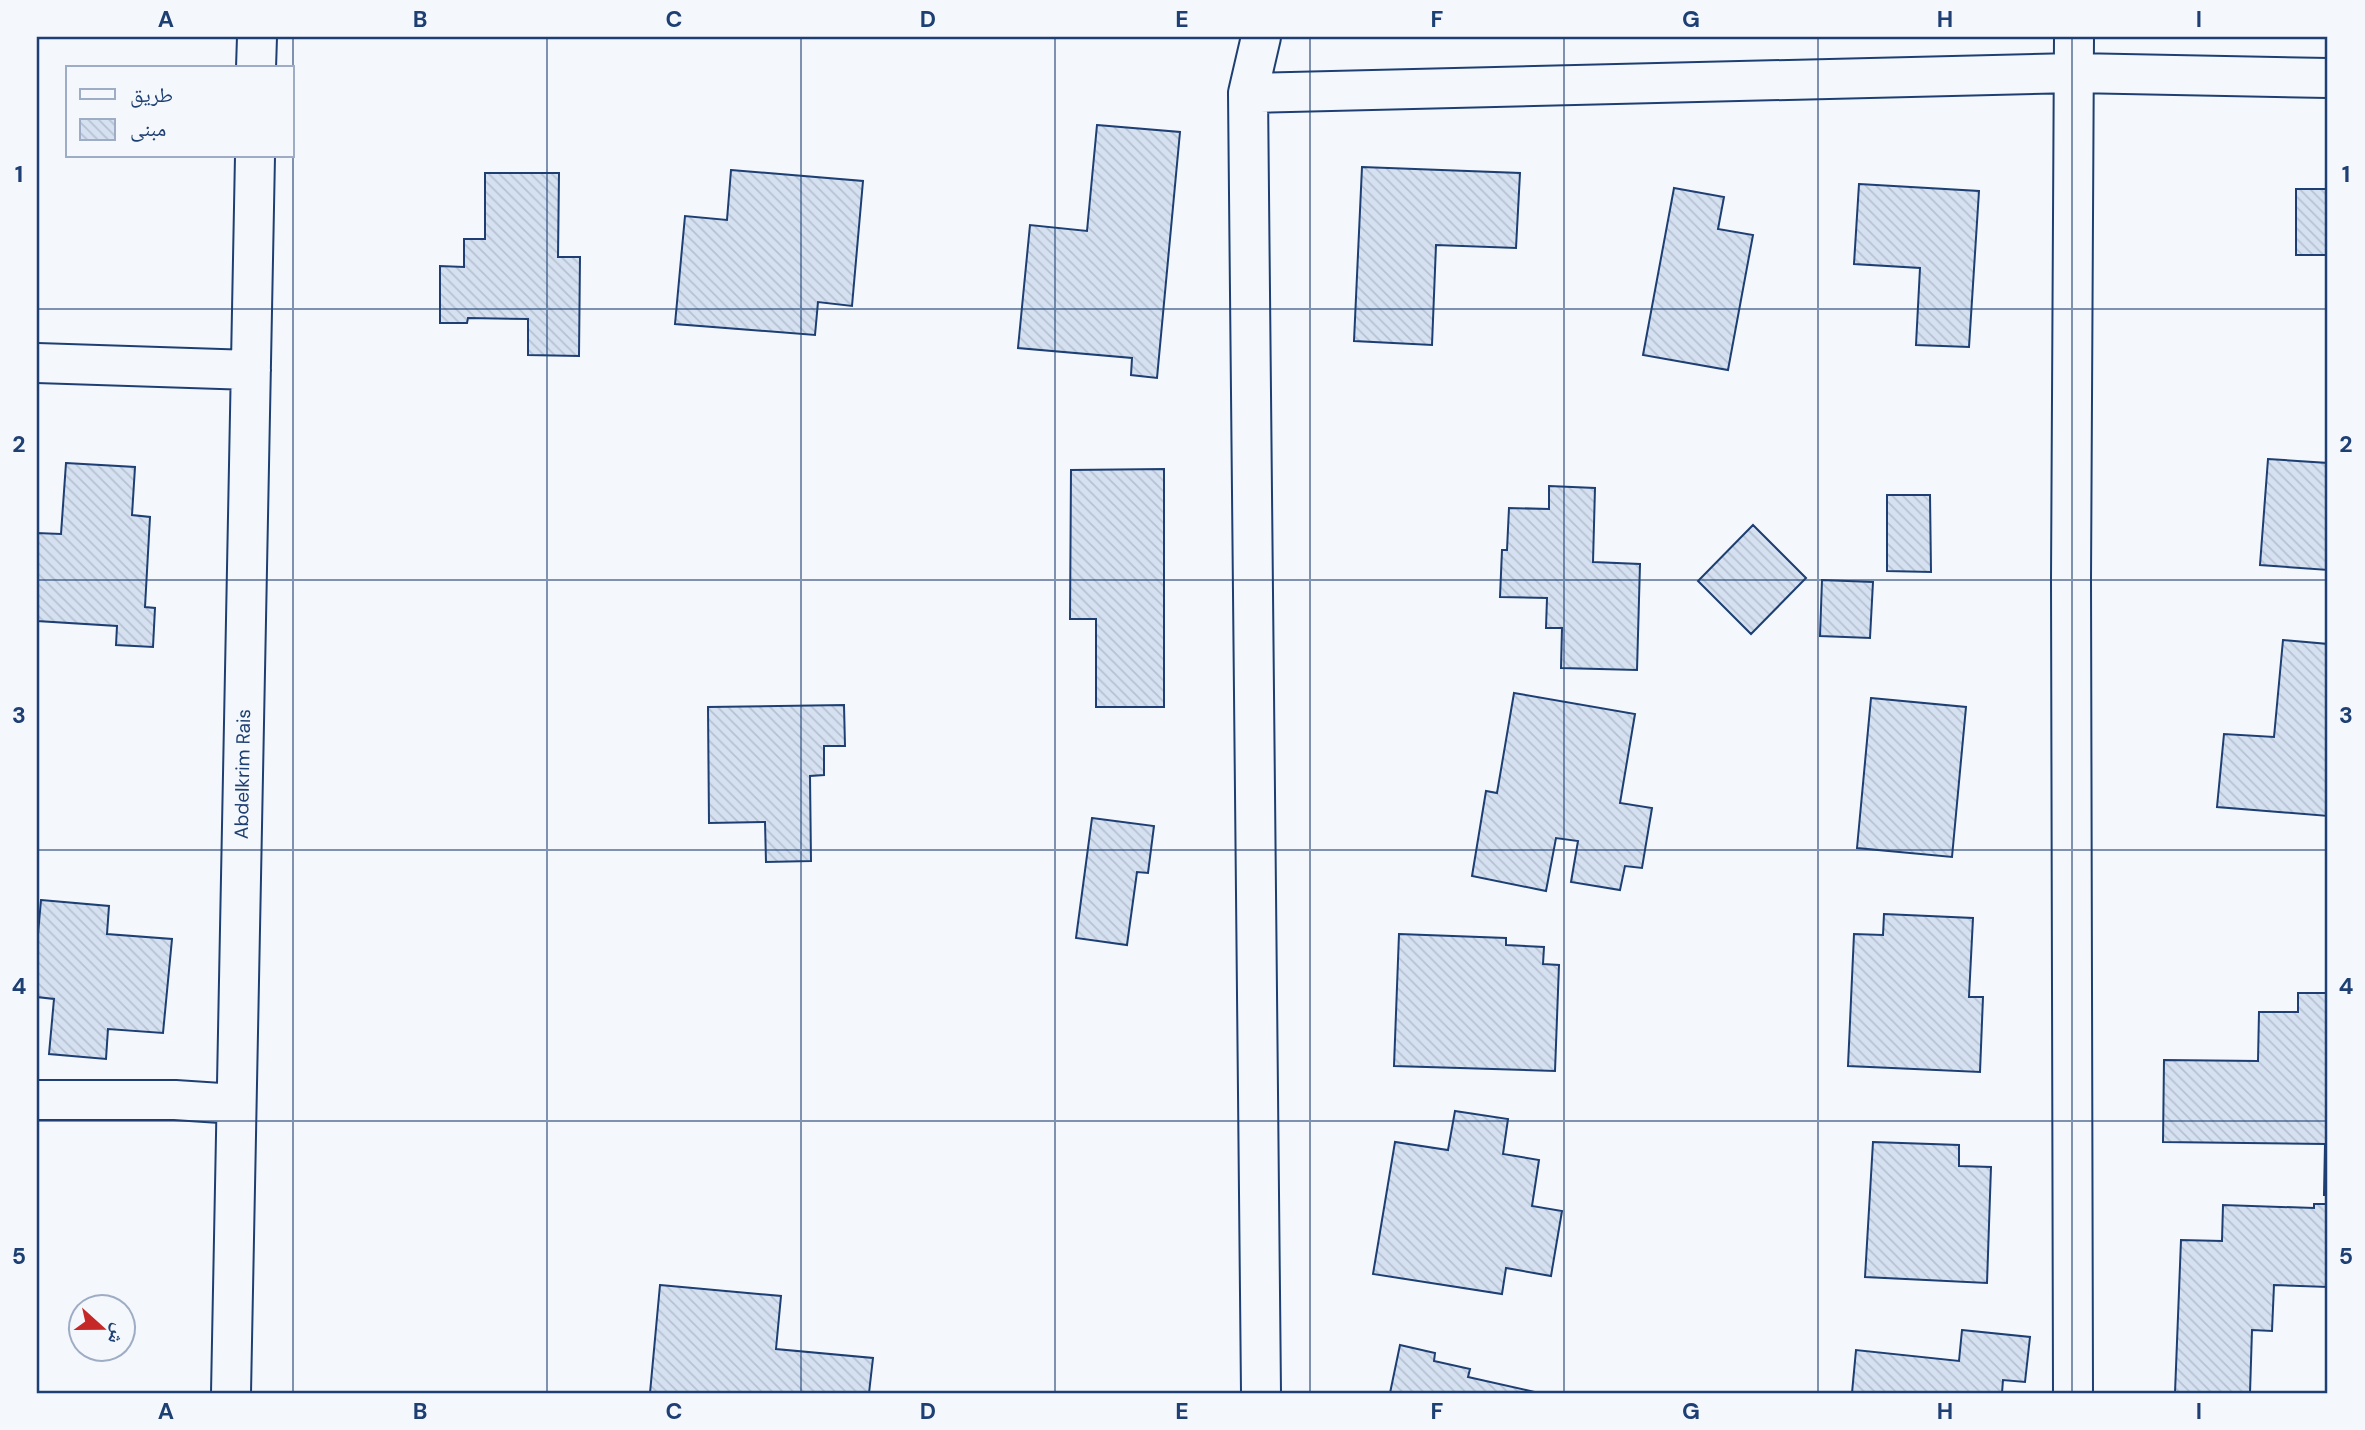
<svg xmlns="http://www.w3.org/2000/svg" width="2365" height="1430" viewBox="0 0 2365 1430" font-family="'DM Sans','Noto Naskh Arabic',sans-serif">
<style>
.building{fill:url(#building-back-hatch);stroke:#1d3f73;stroke-width:2}
.lines{fill:none;stroke-linecap:round;stroke-linejoin:round}
.street-casing{stroke:#1d3f73;stroke-width:42}
.street{stroke:#f4f7fb;stroke-width:38}
.grid{fill:none;stroke:#1d3f73;stroke-width:2;stroke-opacity:0.55}
.labels{text-anchor:middle;stroke-width:5;stroke-linejoin:round;paint-order:stroke}
.street-label{font-size:19px;fill:#1d3f73;stroke:#f4f7fb}
.neatline{fill:none;stroke:#1d3f73;stroke-width:2.5}
.grid-label{font-size:23px;text-anchor:middle;font-weight:bold;fill:#1d3f73}
</style>
<defs>
<pattern id="building-back-hatch" width="6" height="6" patternUnits="userSpaceOnUse" patternTransform="scale(1.75)"><rect width="6" height="6" fill="#d5e0f0"/><path d="M-1 5l2 2M0 0l6 6M5-1l2 2" fill="none" stroke="#b6c1d1"/></pattern>
</defs>
<rect width="100%" height="100%" fill="#f4f7fb"/>
<path class="building" d="M1097,125L1180,132L1157,378L1131,375L1132,358L1018,348L1030,225L1087,231Z
M1362,167L1520,173L1516,248L1436,245L1432,345L1354,341Z
M731,170L863,181L852,306L818,302L815,335L675,324L685,216L727,220Z
M485,173H559L558,257H580L579,356L528,355V319L468,318L467,323H440V266L464,267V239H485Z
M1859,184L1979,191L1969,347L1916,345L1920,268L1854,264Z
M1674,188L1724,197L1718,229L1753,235L1728,370L1643,355Z
M2296,189H2328V255H2296Z
M2268,459L2328,463V570L2260,565Z
M66,463L135,467L132,515L150,517L145,607L155,608L153,647L116,645L117,626L37,621V533L61,534Z
M1164,469V707H1096V619H1070L1071,470Z
M1549,486L1595,488L1593,562L1640,564L1637,670L1561,668L1562,628H1546L1547,598L1500,597L1502,550H1507L1509,508L1549,509Z
M1887,495H1930L1931,572L1887,571Z
M1753,525L1806,578L1751,634L1698,581Z
M1822,580L1873,582L1870,638L1820,636Z
M2283,640L2328,644V816L2217,807L2224,734L2274,737Z
M1514,693L1635,714L1620,803L1652,808L1642,868L1625,866L1620,890L1571,882L1578,841L1556,838L1546,891L1472,876L1486,791L1497,793Z
M1871,698L1966,707L1952,857L1857,848Z
M844,705L845,746H824V775L810,776L811,861L766,862L765,822L709,823L708,707Z
M1092,818L1154,826L1148,873L1137,872L1127,945L1076,938Z
M41,900L109,906L107,934L172,939L163,1033L108,1029L106,1059L49,1054L54,999L37,997V945Z
M1884,914L1973,918L1969,997H1983L1980,1072L1848,1066L1854,934L1883,935Z
M1399,934L1506,938V945L1544,947L1543,964L1559,965L1555,1071L1394,1066Z
M2298,993H2328V1195H2324L2325,1144L2163,1142L2164,1060L2258,1061L2259,1012H2298Z
M1455,1111L1508,1119L1503,1154L1539,1160L1532,1206L1562,1211L1551,1276L1506,1268L1502,1294L1373,1274L1395,1142L1448,1150Z
M1873,1142L1959,1145V1166L1991,1167L1987,1283L1865,1277Z
M2314,1204H2328V1287L2274,1285L2272,1331L2252,1330L2250,1393H2175L2181,1240L2222,1241L2223,1205L2314,1208Z
M660,1285L781,1296L776,1349L873,1358L869,1393H650Z
M1962,1330L2030,1337L2025,1382L2003,1380L2002,1393H1852L1856,1350L1959,1361Z
M1400,1345L1435,1353L1434,1361L1470,1369L1468,1377L1539,1393H1390Z"/>
<g class="lines">
<g class="street-casing">
<path id="street" d="M256,68L257,37
M1248,93L2074,73L2328,78
M37,363L251,370
M37,1100H175L236,1104
M231,1393L255,156
M1261,1393L1248,93L1261,37
M2073,1393L2071,580L2074,37"/>
</g>
<use href="#street" class="street"/>
</g>
<path class="grid" d="M293,37V1393M547,37V1393M801,37V1393M1055,37V1393M1310,37V1393M1564,37V1393M1818,37V1393M2072,37V1393M37,309H2328M37,580H2328M37,850H2328M37,1121H2328"/>
<g class="labels">
<g class="street-label">
<text transform="translate(242 774) rotate(-89)" y="7">Abdelkrim Rais</text>
</g>
</g>
<rect width="2365" height="1430" fill="none" stroke="#f4f7fb" stroke-width="77"/>
<rect x="66" y="66" width="228" height="91" fill="#f4f7fb" stroke="#9eadc5" stroke-width="2"/>
<rect x="80" y="89" width="35" height="10" fill="#f4f7fb" stroke="#9eadc5" stroke-width="2"/>
<text x="130" y="102" font-size="21" fill="#1d3f73">طريق</text>
<rect x="80" y="119" width="35" height="21" fill="url(#building-back-hatch)" stroke="#9eadc5" stroke-width="2"/>
<text x="130" y="136" font-size="21" fill="#1d3f73">مبنى</text>
<g transform="translate(102 1328) rotate(111)"><circle r="33" fill="#f4f7fb" stroke="#9eadc5" stroke-width="2"/>
<path d="M0-5L12 26L0 18L-12 26Z" fill="#c62828"/>
<text y="-10" font-size="19" font-weight="bold" text-anchor="middle" fill="#1d3f73">ش</text>
</g>
<rect x="38" y="38" width="2288" height="1354" class="neatline"/>
<g class="grid-label">
<text x="166" y="27">A</text>
<text x="420" y="27">B</text>
<text x="674" y="27">C</text>
<text x="928" y="27">D</text>
<text x="1182" y="27">E</text>
<text x="1437" y="27">F</text>
<text x="1691" y="27">G</text>
<text x="1945" y="27">H</text>
<text x="2199" y="27">I</text>
<text x="19" y="182">1</text>
<text x="2346" y="182">1</text>
<text x="19" y="452">2</text>
<text x="2346" y="452">2</text>
<text x="19" y="723">3</text>
<text x="2346" y="723">3</text>
<text x="19" y="994">4</text>
<text x="2346" y="994">4</text>
<text x="19" y="1264">5</text>
<text x="2346" y="1264">5</text>
<text x="166" y="1419">A</text>
<text x="420" y="1419">B</text>
<text x="674" y="1419">C</text>
<text x="928" y="1419">D</text>
<text x="1182" y="1419">E</text>
<text x="1437" y="1419">F</text>
<text x="1691" y="1419">G</text>
<text x="1945" y="1419">H</text>
<text x="2199" y="1419">I</text>
</g>
</svg>
